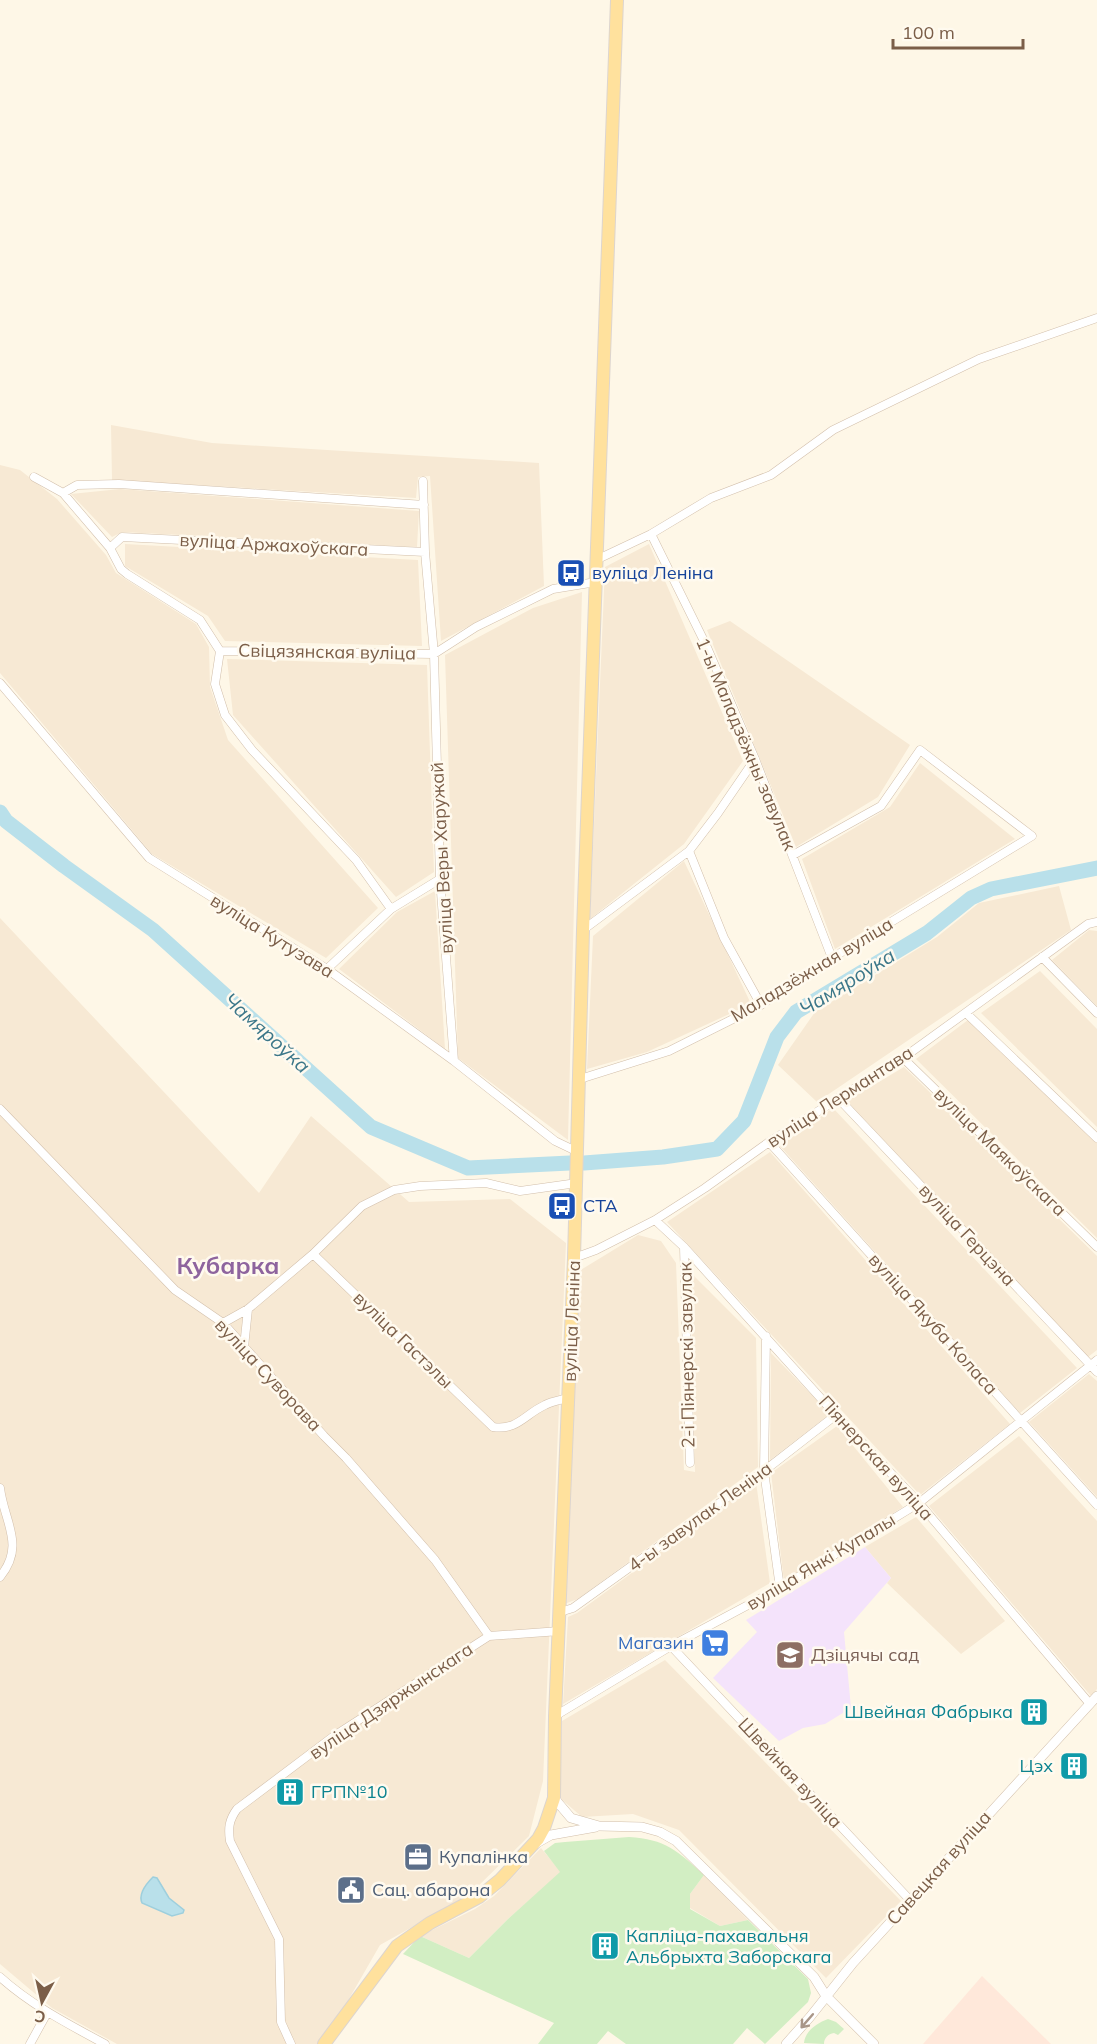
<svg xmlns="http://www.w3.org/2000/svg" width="1097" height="2044" viewBox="0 0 1097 2044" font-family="Mulish,sans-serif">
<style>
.residential{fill:#f7e9d4}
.commercial{fill:#ffe8da}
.education{fill:#f4e3fb}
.green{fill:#d2eec3}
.water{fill:#b9e0ea;stroke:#9ecfdd;stroke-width:1.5}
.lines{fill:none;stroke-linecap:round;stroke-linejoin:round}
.river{stroke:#b9e0ea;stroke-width:15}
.minor-casing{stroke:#d2bfab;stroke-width:9}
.tertiary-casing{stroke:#d2bfab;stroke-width:10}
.primary-casing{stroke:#ddd5cf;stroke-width:14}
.minor{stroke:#fff;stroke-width:8}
.tertiary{stroke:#fff;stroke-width:9}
.primary{stroke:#ffe19d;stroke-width:12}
.oneway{stroke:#a99688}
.labels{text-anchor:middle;stroke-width:5;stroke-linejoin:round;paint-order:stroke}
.street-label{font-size:18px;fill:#7b5e48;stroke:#fffaef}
.transit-label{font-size:18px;fill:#164399;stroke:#fffaef;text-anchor:start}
.shop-label{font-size:18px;fill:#366cbe;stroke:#fffaef;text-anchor:end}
.education-label{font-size:18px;fill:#785e54;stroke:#fffaef;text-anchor:start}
.culture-label{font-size:18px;fill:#0d838f;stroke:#fffaef;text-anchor:end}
.service-label{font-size:18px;fill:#4e5e75;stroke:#fffaef;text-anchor:start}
.water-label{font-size:20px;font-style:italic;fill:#3c7789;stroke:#fffaef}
.district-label{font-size:24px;font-weight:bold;fill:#8e649e;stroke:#fffaef}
</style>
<rect width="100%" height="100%" fill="#fef7e7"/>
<path class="residential" d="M111,425L212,443L539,463L544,586L441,641L430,476L418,477L416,498L112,480Z
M0,465L20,470L57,499L106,555L116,573L196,624L209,647L210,687L228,740L378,908L326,958L152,854L0,673Z
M120,489L419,511L417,547L122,532L112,537L71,494Z
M125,544L418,560L422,646L225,641L208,616L125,566Z
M649,544L743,761L684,844L590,919L605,567Z
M582,592L568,1140L458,1058L445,655L533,608Z
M730,621L910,745L878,797L796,847L707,630Z
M227,659L427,665L434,872L396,897L233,715Z
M920,763L1015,839L835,949L802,859L890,807Z
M684,861L751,1004L647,1052L587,1069L593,936Z
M1059,886L1071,930L817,1102L778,1065L815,1012L937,937L979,903Z
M435,891L445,1049L339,969L397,912Z
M0,918L259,1193L311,1116L409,1202L510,1199L566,1243L543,1781L529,1836L468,1896L380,1945L323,2044H117L52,2008L0,1964Z
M1089,930L1097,931V1006L1052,960Z
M1040,971L1097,1029V1127L981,1013Z
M968,1020L1097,1143V1238L916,1059Z
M904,1067L1097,1256V1350L1088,1357L847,1101Z
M833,1108L1077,1368L1020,1413L780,1146Z
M770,1152L1010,1424L920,1495L667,1222Z
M638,1235L661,1241L676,1263L684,1470L695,1472L690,1272L756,1338L758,1467L578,1599L564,1604L579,1271Z
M771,1353L830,1414L770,1460Z
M1089,1374L1097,1381V1497L1029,1422Z
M837,1426L903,1507L784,1581L771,1473Z
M1019,1436L1097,1521V1689L1091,1696L929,1506Z
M756,1482L770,1583L563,1704L568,1617L577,1613Z
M916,1517L1005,1621L961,1654L887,1583L891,1578L865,1547Z
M665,1660L901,1901L826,1978L679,1830L633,1814L582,1817L559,1797L562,1721Z
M541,1848L561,1872L508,1919L469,1958L420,1936L475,1909L494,1896Z
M704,1875L748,1920L720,1926L690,1908V1894Z"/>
<path class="commercial" d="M982,1976L1051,2044H923Z"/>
<path class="education" d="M865,1547L891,1578L844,1632L851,1708L825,1724L803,1728L779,1741L713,1678L757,1632L746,1620Z"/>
<path class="green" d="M629,1837C665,1839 678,1851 704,1875L690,1894V1909L720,1926L748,1920L808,1979L811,1993L808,2002L765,2044L747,2028L733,2044H626L608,2031L597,2044H538L554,2023L403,1954L420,1936L469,1958L508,1919L560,1872L544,1851L555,1843L565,1842Z
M828,2019L836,2022L844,2029L838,2035L834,2033C828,2034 824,2038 824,2044L804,2043C805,2031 817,2023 828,2019Z"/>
<path class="water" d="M153,1877L157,1878L169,1898L184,1910L183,1913L172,1916L142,1903C138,1894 146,1884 153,1877Z"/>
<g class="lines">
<path class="river" d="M0,812L6,821L64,866L153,930L371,1127L468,1168L570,1163
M584,1163L663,1157L717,1149L744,1121L777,1037L796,1012L927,933L971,898L991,889L1097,868"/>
<g class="minor-casing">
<path id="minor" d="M34,477L63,493L110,548
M423,481L425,552L434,654L440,879L454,1061
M63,493L77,485L119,484L424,505
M651,534L706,645L755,759L832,958
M598,559L651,534L711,498L771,475L833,430L979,359L1097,318
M220,651L434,654L476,627L553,589L596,582
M0,683L149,858L327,969L454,1061L555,1141L578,1152
M755,759L718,813L689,851L724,938L761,1005
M391,909L356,860L252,750L225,715L215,684L220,651L200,620L127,574L121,569L110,548L122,537L425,552
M583,930L689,851
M1042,957L1097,1013
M327,969L391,909L440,879
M966,1013L1097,1138
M903,1058L1097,1247
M580,1079L669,1051L761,1005L832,958L1032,836L920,750L881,806L793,855
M838,1098L1097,1372
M0,1109L175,1290L223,1323L324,1436L346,1458L435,1560L489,1636
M769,1142L1097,1505
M655,1220L684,1247L836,1415L919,1503L1090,1704
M684,1247L690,1463
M313,1254L493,1427C517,1431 525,1414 545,1405C552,1401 561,1400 568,1398
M574,1258L596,1250L655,1220L705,1188L769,1142L903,1058L1088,924L1097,922
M223,1323L248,1309L313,1254L362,1206L394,1190L420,1186L486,1183L520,1191L577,1183
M766,1336L764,1471L780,1588
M244,1347L248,1309
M0,1488C4,1522 26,1545 0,1577
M560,1612L573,1608L764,1471L836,1415
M671,1646L909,1899
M555,1716L671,1646L780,1588L919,1503L1097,1360
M0,1977C31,2005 68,2024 105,2044
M30,2044L47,2013
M291,2044L281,2022L279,1939L230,1841C228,1828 229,1820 237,1809L334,1736L489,1636L560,1631"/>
</g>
<g class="tertiary-casing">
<path id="tertiary" d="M554,1798L571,1818L599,1826L642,1827L660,1832L676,1841L814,1977L826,1996L874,2044
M535,1844L551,1835L596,1827
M786,2044L810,2017L853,1963L1097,1696"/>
</g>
<g class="primary-casing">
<path id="primary" d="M324,2044L397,1946L430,1923L479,1897L500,1880L538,1839L544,1828L554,1798L555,1716L574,1258L583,930L617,0"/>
</g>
<use href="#minor" class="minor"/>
<use href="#tertiary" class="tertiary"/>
<use href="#primary" class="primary"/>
</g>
<defs><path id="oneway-shaft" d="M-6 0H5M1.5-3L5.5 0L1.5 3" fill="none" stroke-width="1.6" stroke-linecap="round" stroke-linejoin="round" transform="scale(1.5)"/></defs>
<use class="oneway" href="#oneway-shaft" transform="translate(807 2021) rotate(131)"/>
<defs>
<g id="bus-square" transform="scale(1.5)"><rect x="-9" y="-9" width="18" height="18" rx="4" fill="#1a4fb4" stroke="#fffaef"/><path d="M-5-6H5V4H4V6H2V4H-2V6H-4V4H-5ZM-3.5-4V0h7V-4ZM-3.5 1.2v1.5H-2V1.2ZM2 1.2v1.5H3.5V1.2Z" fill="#fff"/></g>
<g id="supermarket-square" transform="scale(1.5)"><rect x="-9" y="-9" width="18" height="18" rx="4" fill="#3f7fe0" stroke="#fffaef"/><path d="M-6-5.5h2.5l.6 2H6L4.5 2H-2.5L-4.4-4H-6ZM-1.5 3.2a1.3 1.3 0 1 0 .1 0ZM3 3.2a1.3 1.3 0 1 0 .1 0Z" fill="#fff"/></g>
<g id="school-square" transform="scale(1.5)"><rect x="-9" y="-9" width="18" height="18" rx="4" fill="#8d6e63" stroke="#fffaef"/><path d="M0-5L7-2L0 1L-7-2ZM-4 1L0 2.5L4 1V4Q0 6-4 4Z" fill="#fff"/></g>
<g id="building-square" transform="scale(1.5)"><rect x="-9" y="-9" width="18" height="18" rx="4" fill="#0f9aa8" stroke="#fffaef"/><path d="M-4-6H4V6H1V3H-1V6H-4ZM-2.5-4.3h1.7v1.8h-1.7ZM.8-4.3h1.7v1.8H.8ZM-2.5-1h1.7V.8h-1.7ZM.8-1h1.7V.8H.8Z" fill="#fff"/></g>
<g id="office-square" transform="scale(1.5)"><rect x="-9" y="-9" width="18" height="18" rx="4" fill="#5c6f8a" stroke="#fffaef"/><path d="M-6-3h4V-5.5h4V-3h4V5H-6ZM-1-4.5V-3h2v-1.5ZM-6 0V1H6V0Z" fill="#fff"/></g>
<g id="civic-square" transform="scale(1.5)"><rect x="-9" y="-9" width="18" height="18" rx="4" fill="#5c6f8a" stroke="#fffaef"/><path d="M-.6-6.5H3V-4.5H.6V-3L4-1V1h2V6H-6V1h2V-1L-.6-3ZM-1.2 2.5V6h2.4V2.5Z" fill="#fff"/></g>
</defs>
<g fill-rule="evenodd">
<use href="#bus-square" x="571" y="573"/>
<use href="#bus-square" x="562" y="1206"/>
<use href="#supermarket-square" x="715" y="1643"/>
<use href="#school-square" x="790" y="1655"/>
<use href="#building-square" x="1034" y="1712"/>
<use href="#building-square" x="1074" y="1766"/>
<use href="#building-square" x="290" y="1792"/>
<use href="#office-square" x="418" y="1857"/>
<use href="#civic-square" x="351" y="1890"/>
<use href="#building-square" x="605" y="1946"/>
</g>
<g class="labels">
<g class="street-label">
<text transform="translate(274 545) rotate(3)" y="6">вуліца Аржахоўскага</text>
<text transform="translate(327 652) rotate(1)" y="6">Свіцязянская вуліца</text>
<text transform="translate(746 744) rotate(67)" y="6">1-ы Маладзёжны завулак</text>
<text transform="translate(442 858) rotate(-93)" y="6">вуліца Веры Харужай</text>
<text transform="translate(272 936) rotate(32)" y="6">вуліца Кутузава</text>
<text transform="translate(812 970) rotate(-31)" y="6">Маладзёжная вуліца</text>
<text transform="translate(840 1097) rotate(-33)" y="6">вуліца Лермантава</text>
<text transform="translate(1000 1152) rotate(44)" y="6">вуліца Маякоўскага</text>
<text transform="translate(967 1235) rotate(47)" y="6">вуліца Герцэна</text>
<text transform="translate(572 1321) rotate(-88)" y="6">вуліца Леніна</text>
<text transform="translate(933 1324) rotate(48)" y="6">вуліца Якуба Коласа</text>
<text transform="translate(403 1340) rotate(44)" y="6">вуліца Гастэлы</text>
<text transform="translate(687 1355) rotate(-91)" y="6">2-і Піянерскі завулак</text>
<text transform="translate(268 1375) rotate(47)" y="6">вуліца Суворава</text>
<text transform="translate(876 1458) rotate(48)" y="6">Піянерская вуліца</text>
<text transform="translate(700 1517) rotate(-36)" y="6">4-ы завулак Леніна</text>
<text transform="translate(821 1562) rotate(-31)" y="6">вуліца Янкі Купалы</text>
<text transform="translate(391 1701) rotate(-34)" y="6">вуліца Дзяржынскага</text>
<text transform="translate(790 1773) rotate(47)" y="6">Швейная вуліца</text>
<text transform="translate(939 1868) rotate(-48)" y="6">Савецкая вуліца</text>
</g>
<g class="transit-label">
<text x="592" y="579">вуліца Леніна</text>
<text x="583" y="1212">СТА</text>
</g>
<g class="shop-label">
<text x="694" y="1649">Магазин</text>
</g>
<g class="education-label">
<text x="811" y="1661">Дзіцячы сад</text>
</g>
<g class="culture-label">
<text x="1013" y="1718">Швейная Фабрыка</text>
<text x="1053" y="1772">Цэх</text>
<text x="311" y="1798" text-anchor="start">ГРП№10</text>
<text x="626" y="1942" text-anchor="start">Капліца-пахавальня<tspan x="626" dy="21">Альбрыхта Заборскага</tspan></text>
</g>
<g class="service-label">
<text x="439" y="1863">Купалінка</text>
<text x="372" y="1896">Сац. абарона</text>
</g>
<g class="water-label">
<text transform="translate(847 982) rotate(-32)" y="7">Чамяроўка</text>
<text transform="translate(267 1033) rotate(42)" y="7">Чамяроўка</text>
</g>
<g class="district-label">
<text x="228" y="1274">Кубарка</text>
</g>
</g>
<g transform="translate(42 2002) rotate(188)" stroke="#fffaef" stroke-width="4.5" paint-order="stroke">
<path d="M0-4.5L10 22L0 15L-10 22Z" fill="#7b5e48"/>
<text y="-9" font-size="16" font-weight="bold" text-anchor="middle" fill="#7b5e48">С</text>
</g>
<path d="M893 39v9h130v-9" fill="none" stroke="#7b5e48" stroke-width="3"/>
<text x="902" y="39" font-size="18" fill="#7b5e48" stroke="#fffaef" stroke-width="4.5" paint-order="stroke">100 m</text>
</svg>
